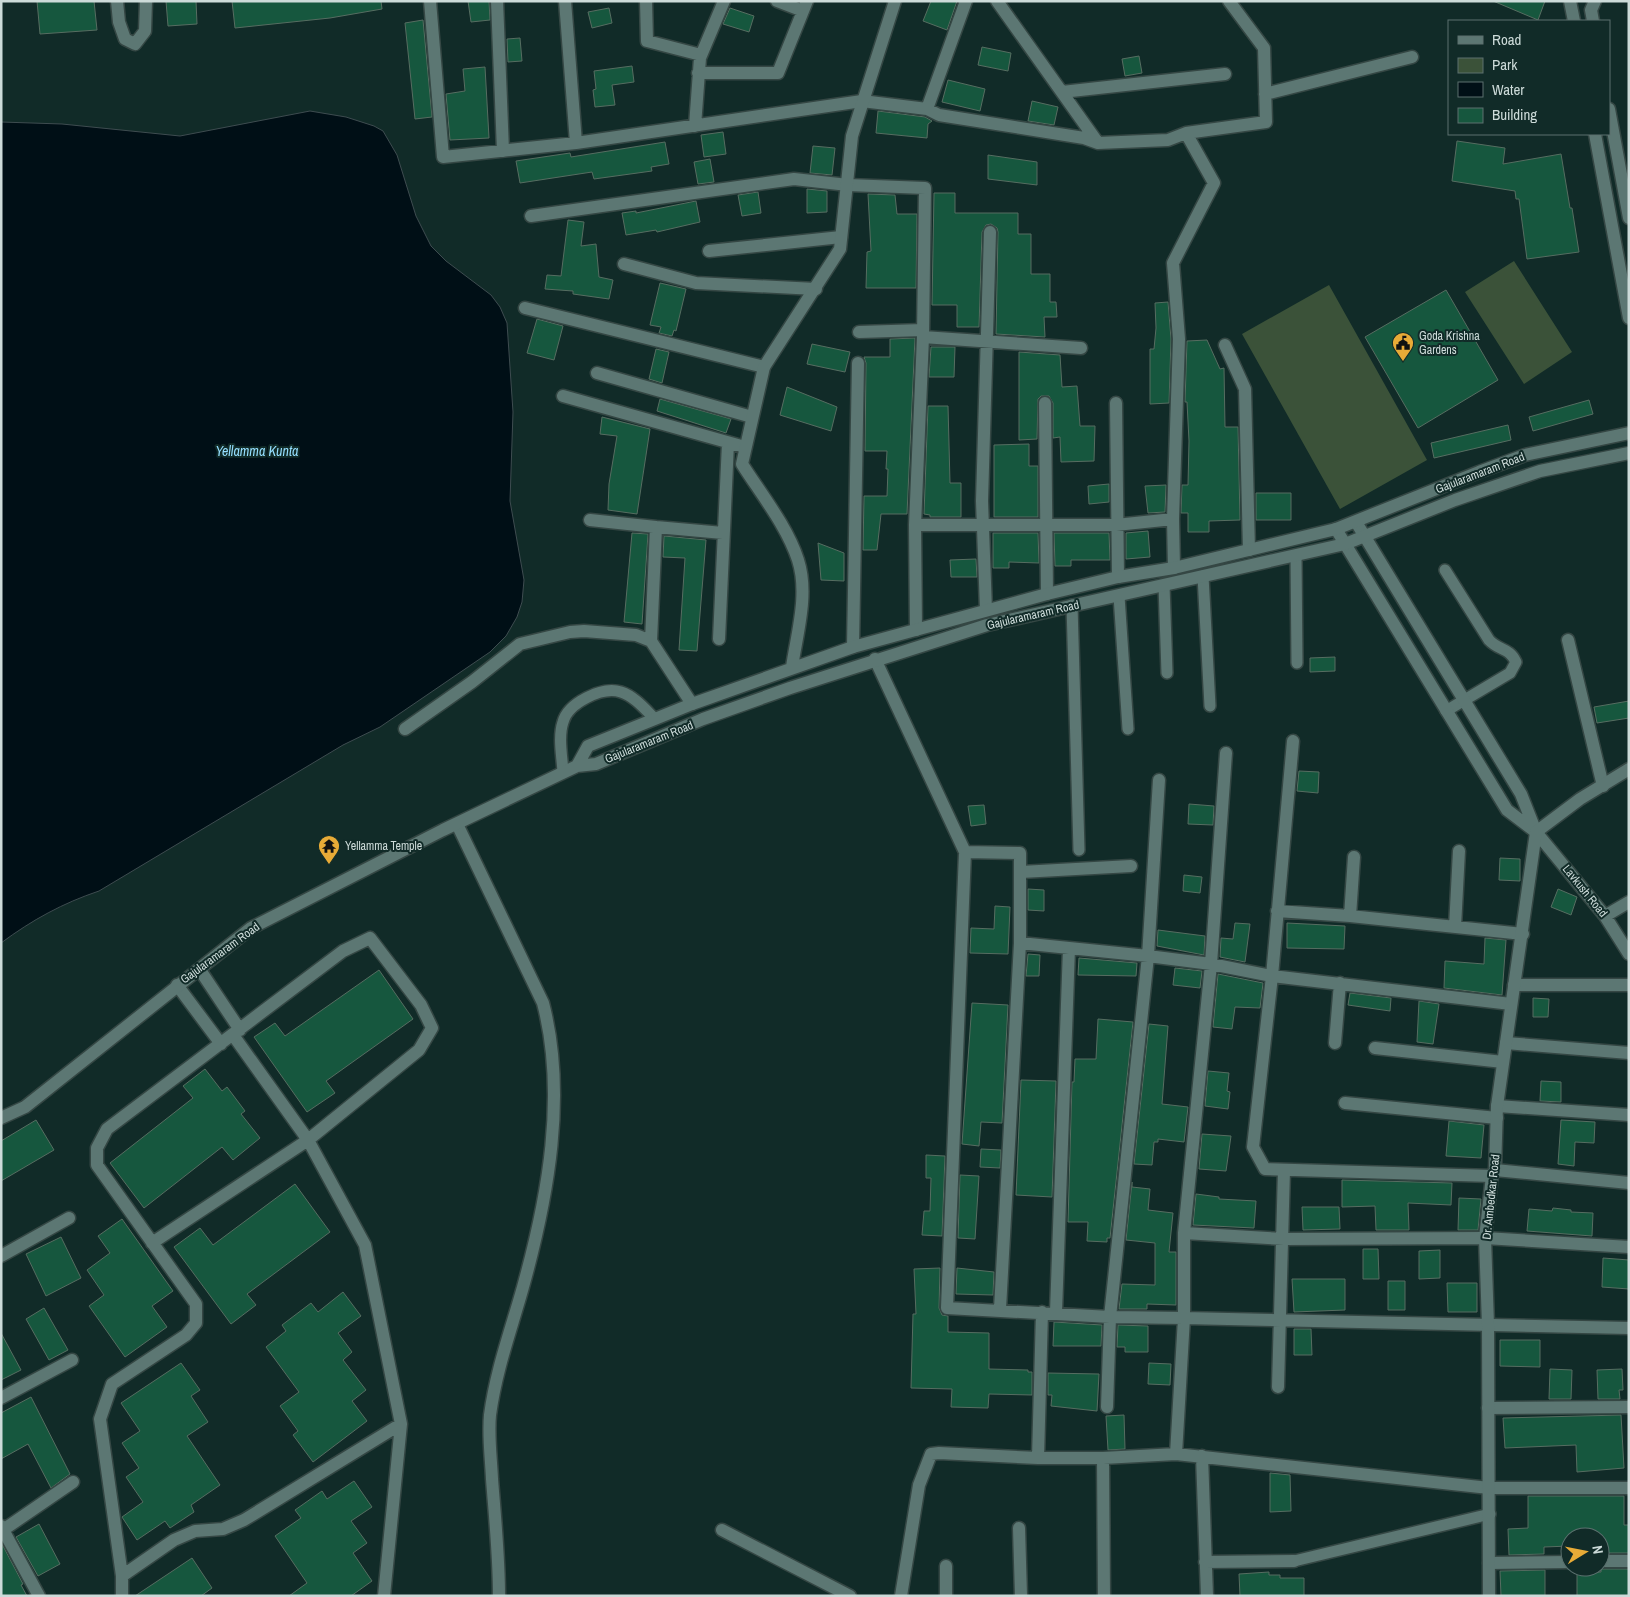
<svg xmlns="http://www.w3.org/2000/svg" width="1630" height="1597" viewBox="0 0 1630 1597" font-family="'Archivo Narrow',sans-serif">
<style>
.green{fill:#3b5239}
.water{fill:#000f16;stroke:#3e4c50}
.building{fill:#16573e;stroke:#566d61}
.lines{fill:none;stroke-linecap:round;stroke-linejoin:round}
.service-casing{stroke:#354744;stroke-width:14}
.minor-casing{stroke:#354744;stroke-width:15}
.tertiary-casing{stroke:#354744;stroke-width:15}
.secondary-casing{stroke:#354744;stroke-width:15}
.service{stroke:#5c7773;stroke-width:11}
.minor{stroke:#5c7773;stroke-width:12}
.tertiary{stroke:#5c7773;stroke-width:12}
.secondary{stroke:#5c7773;stroke-width:12}
.labels{text-anchor:middle;stroke-width:4;stroke-linejoin:round;paint-order:stroke}
.poi-label{font-size:12px;fill:#cddbd9;stroke:#112b28;text-anchor:start}
.street-label{font-size:12px;fill:#cddbd9;stroke:#112b28}
.water-label{font-size:14px;font-style:italic;fill:#95dfff;stroke:#112b28}
</style>
<rect width="100%" height="100%" fill="#112b28"/>
<path class="green" d="M1514,261L1572,352L1524,384L1465,292Z
M1329,285L1427,460L1340,509L1242,334Z"/>
<path class="water" d="M310,111L346,117L374,126L383,131L397,155L416,216L431,246L446,261L491,295L500,307L507,323L513,412L510,501L524,580L522,602L517,617L506,636L490,652L380,727L343,745L99,891C63,903 32,920 1,943V122L62,124L180,136Z"/>
<path class="building" d="M37,1H94L97,30L40,34Z
M166,1H196L197,24L168,26Z
M232,1H381L382,9L330,18L235,28Z
M468,1H489L490,20L471,22Z
M931,1H957L947,30L923,21Z
M1493,1H1545L1538,20Z
M609,8L612,23L592,28L588,12Z
M730,8L754,16L749,32L723,24Z
M423,20L432,117L415,119L405,23Z
M520,38L522,61L508,62L507,39Z
M982,47L1011,53L1008,71L978,65Z
M1139,56L1142,73L1125,76L1122,59Z
M632,66L634,82L612,85L615,105L595,107L593,90L596,89L594,71Z
M485,67L489,138L450,140L446,94L465,91L463,69Z
M948,80L985,89L980,111L942,102Z
M1032,101L1058,107L1054,125L1028,121Z
M878,111L925,117L932,121L928,124L927,138L876,133Z
M723,132L726,154L704,157L701,135Z
M1457,141L1505,148L1503,164L1561,154L1570,208H1572L1579,252L1527,259L1519,199H1516L1515,191L1452,181Z
M665,142L669,164L651,167L652,171L594,179L592,172L520,183L516,161L570,153L571,157Z
M813,146L835,148L832,175L810,173Z
M988,155L1037,162V185L988,179Z
M710,159L714,182L698,184L694,162Z
M807,189L827,191V212L807,213Z
M758,192L761,213L742,216L738,195Z
M934,193H955V213H1018V234H1031V274H1050V302H1056L1057,317H1044L1045,337L996,334L998,232L997,228L991,224L986,225L982,232L979,327H957V305H932Z
M868,194L895,195L897,214H917L916,288H866L867,252L871,251Z
M696,201L700,222L657,232L656,230L626,235L622,213L636,211V213Z
M568,220L584,222L581,246L596,244L599,277L613,280L609,299L573,294V291L545,289L547,275L561,276Z
M660,283L686,289L676,331L674,330L672,336L659,333L661,327L650,325Z
M1446,290L1498,380L1418,428L1365,337Z
M1168,302L1171,339L1169,403L1150,404V349H1154L1156,328L1155,303Z
M537,319L563,326L554,360L527,353Z
M915,338L907,514H881L877,550H863L864,496H887L888,469H886L887,451H865L866,363L864,357H890V339Z
M1207,340L1220,369L1224,368L1225,427H1238L1240,520L1209,521V532H1188V513H1181L1182,485H1188L1189,441L1187,402H1185L1187,341Z
M812,344L850,352L845,372L807,364Z
M931,347H955L954,377H929Z
M656,349L669,352L662,383L649,379Z
M1019,352L1060,355L1062,387L1077,386L1080,426H1095L1094,461L1061,462L1060,437L1053,438V403L1049,396H1041L1038,399L1037,439L1019,440Z
M787,387L837,407L831,431L780,415Z
M660,399L731,419L726,433L657,411Z
M1589,400L1593,414L1533,431L1529,417Z
M928,406H948L950,483H961V517H930V515L924,514Z
M602,417L650,429L637,514L608,510L609,484L617,436L600,434Z
M1508,425L1511,440L1434,458L1431,443Z
M1029,444V466H1038V517H994V445Z
M1109,484V502L1089,504L1088,486Z
M1166,485L1165,512L1148,513L1145,486Z
M1256,493H1291V520H1256Z
M1148,531L1150,557L1126,559V533Z
M632,533L648,534L642,624L624,622Z
M993,533H1038L1039,563L1009,562V568H993Z
M1054,533H1109L1110,560H1071V566H1055Z
M664,536L706,540L697,651L679,650L685,558L663,557Z
M818,543L844,553V581L821,580Z
M976,559L977,577H951L950,560Z
M1335,657V671L1310,672V658Z
M1629,701V718L1597,723L1594,707Z
M1299,771L1319,772L1318,793L1297,791Z
M1189,804L1214,806L1213,825L1188,824Z
M984,805L986,824L971,826L968,806Z
M1500,858L1520,859V881L1499,880Z
M1184,875L1202,877L1200,893L1183,891Z
M1028,889L1044,890V911L1028,910Z
M1558,889L1577,897L1571,915L1551,907Z
M995,906L1010,907L1008,954L970,953L971,928L994,929Z
M1235,923L1250,924L1245,962L1220,957L1221,938L1233,939Z
M1287,923L1345,926L1344,949L1287,948Z
M1158,930L1205,936L1204,955L1157,946Z
M1485,938L1506,940L1502,995L1444,988L1445,961L1484,964Z
M1028,954L1040,955L1039,976H1026Z
M1079,958L1137,963L1136,976L1078,975Z
M1175,968L1202,971L1200,988L1173,985Z
M379,970L413,1019L326,1081L335,1093L307,1112L254,1037L275,1023L285,1036Z
M1218,974L1263,983L1260,1008L1235,1007L1232,1029L1213,1027Z
M1350,993L1391,998L1390,1011L1348,1005Z
M1533,998L1549,999L1548,1017H1533Z
M1419,1001L1439,1004L1433,1044L1417,1042Z
M972,1003L1008,1005L1002,1123L981,1122L979,1146L962,1144Z
M1098,1019L1133,1022L1110,1238H1107V1242L1087,1241L1088,1222H1068L1072,1082H1074L1075,1059H1096Z
M1149,1024L1168,1026L1162,1104L1188,1107L1184,1142L1158,1139V1142H1154L1152,1165L1134,1164Z
M205,1069L222,1091L227,1087L245,1111L241,1114L260,1138L233,1160L222,1147L144,1208L110,1163L193,1098L183,1086Z
M1208,1071L1229,1073L1227,1091L1230,1092L1228,1109L1205,1106Z
M1021,1080L1056,1081L1052,1197L1016,1195Z
M1541,1081L1561,1082V1102L1540,1101Z
M36,1120L54,1150L1,1181V1141Z
M1561,1120L1595,1122L1594,1143L1575,1142L1574,1166L1558,1164Z
M1449,1121L1484,1125L1481,1158L1446,1156Z
M1202,1134L1231,1136L1226,1171L1199,1169Z
M981,1149L1001,1150L1000,1168L980,1167Z
M926,1155L945,1156L942,1236L922,1235L924,1211H930L931,1178H926Z
M960,1175L979,1176L975,1239L958,1238Z
M1342,1180L1452,1183L1451,1205L1408,1203L1409,1230H1376L1375,1206L1342,1207Z
M1132,1182V1187L1150,1189L1148,1210L1173,1213L1169,1252H1176V1305L1147,1304V1309H1119L1122,1284L1155,1285V1243L1126,1240Z
M295,1184L330,1232L247,1294L256,1305L231,1324L174,1247L200,1228L213,1245Z
M1196,1194L1219,1197V1199L1256,1201L1254,1228L1193,1225Z
M1459,1198L1481,1199L1478,1230H1458Z
M1302,1207H1339L1340,1229L1303,1230Z
M1553,1208L1571,1210V1212L1593,1213L1592,1236L1527,1231L1529,1209L1552,1211Z
M122,1219L173,1291L152,1306L167,1327L125,1357L89,1306L104,1295L87,1270L110,1253L98,1236Z
M61,1237L81,1278L46,1296L26,1254Z
M1363,1249H1378L1379,1279H1363Z
M1440,1250V1278L1419,1279V1251Z
M1603,1258L1629,1260V1289L1602,1287Z
M940,1268L939,1308L942,1315L948,1316V1332L989,1333V1369L1028,1370V1372H1032V1395L989,1394L988,1408L951,1407L952,1389L911,1388L913,1314H916L914,1269Z
M957,1268L994,1272L993,1295L956,1294Z
M1292,1279H1345V1310L1294,1312Z
M1388,1281H1405V1310H1388Z
M1447,1283H1477V1312H1448Z
M343,1292L361,1316L338,1333L352,1352L343,1360L366,1390L352,1401L367,1421L313,1462L293,1435L298,1431L280,1406L299,1392L266,1347L286,1331L282,1325L311,1303L318,1312Z
M44,1308L68,1350L49,1360L26,1319Z
M1054,1322L1102,1325L1101,1346H1053Z
M1118,1325L1148,1326V1352H1125V1347H1117Z
M1294,1329H1311L1312,1355H1294Z
M1,1333L21,1370L1,1380Z
M1500,1340H1540V1367L1500,1366Z
M181,1363L200,1390L191,1396L208,1422L187,1436L220,1485L191,1505L194,1512L170,1528L165,1521L137,1540L122,1517L143,1502L126,1477L139,1468L122,1443L140,1431L121,1403Z
M1149,1363L1171,1364L1170,1385L1148,1384Z
M1550,1369L1572,1370L1571,1399H1549Z
M1622,1369L1623,1390H1619L1620,1399H1598L1597,1370Z
M1048,1373L1099,1374L1097,1411L1051,1406L1052,1395H1048Z
M31,1397L70,1474L51,1488L28,1444L1,1459V1413Z
M1124,1415L1125,1449L1108,1450L1106,1416Z
M1621,1415L1624,1468L1577,1472L1576,1445L1505,1448L1503,1418Z
M1270,1473L1290,1475L1291,1511L1270,1512Z
M354,1481L372,1507L351,1521L367,1543L353,1553L372,1581L351,1596H289L307,1583L275,1536L301,1518L295,1510L322,1491L327,1499Z
M1528,1496H1624V1525H1629V1553H1601V1537H1570V1546L1544,1547V1554L1509,1555L1508,1529L1528,1528Z
M39,1524L60,1564L38,1576L16,1537Z
M2,1544L23,1584L21,1585L27,1596H1Z
M192,1558L212,1588L201,1596H135Z
M1601,1569H1629V1596H1577V1572H1601Z
M1545,1570V1596H1501L1500,1571Z
M1269,1572V1575H1280V1578H1304V1596H1240L1239,1574Z"/>
<g class="lines">
<g class="service-casing">
<path id="service" d="M1296,556L1297,663
M1445,570L1489,640C1499,651 1509,647 1516,662L1510,673L1446,711
M1203,576L1210,706
M1164,585L1167,673
M1119,596L1128,729
M1072,605L1079,850
M563,772C562,756 558,737 563,722C568,703 602,686 621,692C634,696 645,709 654,718
M1294,1561L1490,1514"/>
</g>
<g class="minor-casing">
<path id="minor" d="M117,1L119,22L125,39L135,44L145,31L146,1
M430,1L443,157L576,143
M497,1L503,151
M565,1L576,143L862,101L927,109L939,115L1084,138L1098,143L1168,140L1186,133L1266,122L1264,48L1229,1
M646,1L647,41L701,55
M777,1L803,11
M997,1L1098,143
M1570,1L1574,21
M1593,21L1591,10L1595,1
M698,73H778L807,1
M1062,92L1225,74
M1265,94L1412,57
M927,109L966,1
M1609,109L1629,218
M695,126L700,58L724,1
M1595,134L1629,318
M531,216L794,179L848,185L925,188L923,337L915,525
M709,251L841,237
M624,264L696,283L816,289
M525,308L764,367
M859,332L923,330
M923,337L1081,348
M1225,345L1245,389L1249,550
M597,373L752,417
M563,396L745,447
M1045,403L1047,594
M1116,403L1118,577
M590,520L656,527
M1356,522L1521,794L1536,832
M1336,529L1507,810L1536,832L1605,916L1629,954
M1174,568L1173,519L1179,339L1173,263L1214,183L1186,133
M986,610L982,501L990,232
M916,630L915,525H1116L1173,519
M719,639L728,443
M1568,640L1603,786
M651,641L656,527L723,533
M853,647L858,363
M875,659L965,852L947,1308L1110,1317L1184,1318L1176,1454
M405,729L472,682L520,644L570,632L584,631L636,635L651,641L692,704
M1293,741L1272,976L1253,1147L1265,1169L1492,1176
M1226,753L1211,964L1184,1233L1284,1239L1485,1238L1629,1247
M457,824L543,1003C567,1095 548,1197 523,1287C511,1330 496,1370 490,1415C488,1436 491,1457 492,1479C495,1518 499,1556 499,1596
M965,852L1020,853V943L1000,1309
M1021,872L1131,866
M1277,911L1350,916L1523,934
M1350,916L1354,857
M1605,916L1629,902
M1455,927L1459,851
M1020,943L1148,956L1211,964L1272,976L1511,1004
M200,970L240,1030
M177,985L221,1044
M1514,985H1629
M1335,1043L1340,983
M1506,1043L1629,1053
M1375,1048L1503,1062
M1345,1103L1497,1118
M1497,1106L1629,1115
M1495,1170L1629,1183
M1184,1233V1318L1629,1328
M152,1243L308,1140L233,1035
M1,1256L69,1218
M1056,1312L1069,948
M1278,1387L1284,1170
M1,1398L72,1360
M1107,1407L1110,1317L1148,956L1159,780
M1488,1408L1629,1407
M1202,1456L1207,1596
M1038,1458L1042,1312
M1103,1458L1104,1596
M1,1526L39,1596
M1019,1528L1021,1596
M3,1530L73,1482
M722,1530L850,1596
M1600,1561H1629
M1205,1562L1294,1561
M1489,1563L1570,1562
M122,1576L174,1540L195,1531L223,1529L244,1520L401,1424
M122,1596V1576L100,1419L112,1384L186,1335L196,1323V1304L97,1165V1148L107,1129L343,951L370,938L421,1005L432,1028L419,1050L308,1140L365,1245L401,1424L384,1596
M901,1596L919,1485L931,1454L939,1453L1038,1458H1103L1176,1454L1489,1488H1629
M946,1596V1566"/>
</g>
<g class="tertiary-casing">
<path id="tertiary" d="M1489,1596L1488,1325L1485,1238L1492,1176L1495,1170L1497,1106L1536,832L1580,799L1629,769"/>
</g>
<g class="secondary-casing">
<path id="secondary" d="M792,667C797,633 809,594 798,560C787,526 761,494 742,464L764,367L840,249L852,136L895,1
M577,766L588,746L692,704L853,647L1047,594L1118,577L1174,568L1336,529L1479,472L1525,455L1629,433
M1,1118L25,1107L251,928L443,830L577,766L596,764L703,719L790,688L987,625L1345,544L1455,500L1540,471L1629,453"/>
</g>
<use href="#service" class="service"/>
<use href="#minor" class="minor"/>
<use href="#tertiary" class="tertiary"/>
<use href="#secondary" class="secondary"/>
</g>
<defs>
<g id="civic-pin" transform="scale(1.125)"><path d="M0 17L-7.5 6A9.5 9.5 0 1 1 7.5 6Z" fill="#e8ab37" stroke="#112b28"/><path d="M-.6-6.5H3V-4.5H.6V-3L4-1V1h2V6H-6V1h2V-1L-.6-3ZM-1.2 2.5V6h2.4V2.5Z" fill="#111"/></g>
<g id="temple-pin" transform="scale(1.125)"><path d="M0 17L-7.5 6A9.5 9.5 0 1 1 7.5 6Z" fill="#e8ab37" stroke="#112b28"/><path d="M0-6L5-2H3V0L6.5 2.5H4V6H1.5V3h-3V6H-4V2.5H-6.5L-3 0V-2H-5Z" fill="#111"/></g>
</defs>
<g fill-rule="evenodd">
<use href="#civic-pin" x="1403" y="343"/>
<use href="#temple-pin" x="329" y="846"/>
</g>
<g class="labels">
<g class="poi-label">
<text x="1419" y="340">Goda Krishna<tspan x="1419" dy="14">Gardens</tspan></text>
<text x="345" y="850">Yellamma Temple</text>
</g>
<g class="street-label">
<text transform="translate(1480 473) rotate(-21)" y="4">Gajularamaram Road</text>
<text transform="translate(1033 615) rotate(-13)" y="4">Gajularamaram Road</text>
<text transform="translate(649 742) rotate(-22)" y="4">Gajularamaram Road</text>
<text transform="translate(1585 891) rotate(51)" y="4">Lavkush Road</text>
<text transform="translate(220 953) rotate(-36)" y="4">Gajularamaram Road</text>
<text transform="translate(1491 1197) rotate(-84)" y="4">Dr. Ambedkar Road</text>
</g>
<g class="water-label">
<text x="257" y="456">Yellamma Kunta</text>
</g>
</g>
<rect width="1630" height="1597" fill="none" stroke="#cddbd9" stroke-width="5"/>
<rect x="1448" y="20" width="162" height="115" fill="#112b28" stroke="#5c716f"/>
<rect x="1458" y="36" width="25" height="8" fill="#5c7773" stroke="#5c716f"/>
<text x="1492" y="45" font-size="15" fill="#cddbd9">Road</text>
<rect x="1458" y="58" width="25" height="15" fill="#3b5239" stroke="#5c716f"/>
<text x="1492" y="70" font-size="15" fill="#cddbd9">Park</text>
<rect x="1458" y="82" width="25" height="15" fill="#000f16" stroke="#5c716f"/>
<text x="1492" y="95" font-size="15" fill="#cddbd9">Water</text>
<rect x="1458" y="108" width="25" height="15" fill="#16573e" stroke="#5c716f"/>
<text x="1492" y="120" font-size="15" fill="#cddbd9">Building</text>
<g transform="translate(1585 1552) rotate(80)"><circle r="24" fill="#112b28" stroke="#5c716f"/>
<path d="M0-4L9 19L0 12L-9 19Z" fill="#e8ab37"/>
<text y="-8" font-size="14" font-weight="bold" text-anchor="middle" fill="#cddbd9">N</text>
</g>
</svg>
